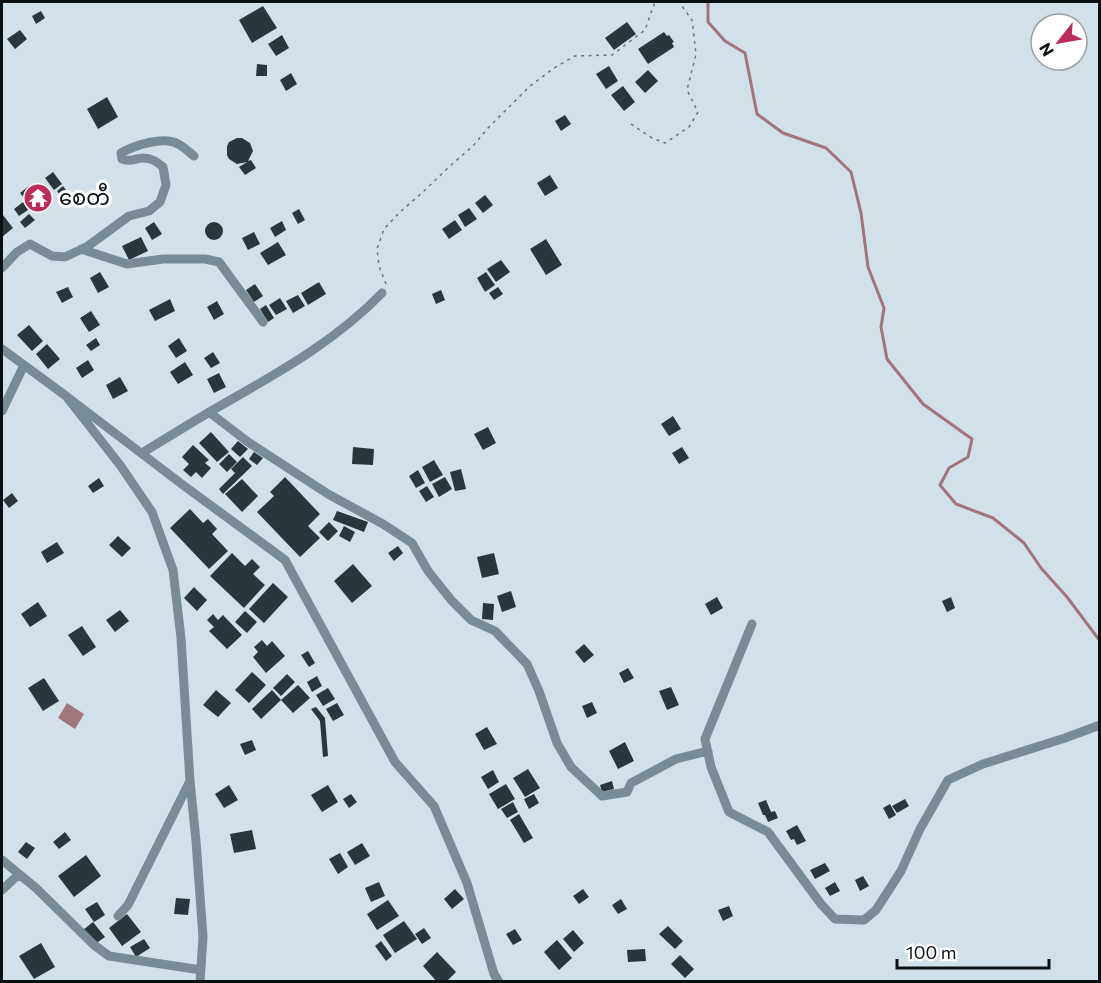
<svg xmlns="http://www.w3.org/2000/svg" width="1101" height="983" viewBox="0 0 1101 983" font-family="Commissioner,'Noto Sans Myanmar',sans-serif">
<style>
.water{fill:#a2757d}
.lines{fill:none;stroke-linecap:round;stroke-linejoin:round}
.stream{stroke:#a2757d;stroke-width:3}
.building{fill:#2a363c}
.path{stroke:#6a7479;stroke-width:1.5;stroke-dasharray:3 4.5;stroke-linecap:butt}
.street{stroke:#798b95;stroke-width:9}
.labels{text-anchor:middle;stroke-width:6;stroke-linejoin:round;paint-order:stroke}
.poi-label{font-size:21px;fill:#0b1012;stroke:#fff;text-anchor:start}
</style>
<rect width="100%" height="100%" fill="#d2e1e9"/>
<path class="water" d="M67,703L84,714L75,729L58,718Z"/>
<g class="lines">
<path class="stream" d="M708,2V22L725,41L745,53L757,114L783,133L826,148L851,172L861,213L868,267L884,308L881,327L887,359L923,404L972,439L968,457L949,468L940,485L956,504L993,518L1024,543L1041,568L1067,597L1100,641"/>
</g>
<path class="building" d="M263,6L277,28L252,43L239,20Z
M41,11L45,18L36,24L32,16Z
M627,22L636,34L614,50L605,38Z
M20,30L27,39L15,49L7,39Z
M664,32L667,36L669,35L674,42L672,43L674,47L648,64L638,49Z
M282,35L289,48L276,56L268,44Z
M257,64L267,65V76H256Z
M609,66L618,81L606,89L596,74Z
M648,70L658,81L645,93L635,82Z
M291,73L297,84L286,91L280,80Z
M623,86L635,102L624,111L611,95Z
M107,97L118,117L98,129L87,109Z
M565,115L571,124L561,131L555,121Z
M237,138H242L250,143L253,151L248,161L251,160L256,168L245,175L239,167L247,162L237,164L229,159L227,155V146L229,142Z
M53,172L62,184L54,190L45,178Z
M550,175L558,188L545,196L537,183Z
M29,186L36,194L27,201L20,193Z
M63,186L72,198L66,203L57,191Z
M485,195L493,205L483,213L475,203Z
M23,202L28,210L19,216L14,209Z
M469,208L477,219L465,227L458,215Z
M299,209L305,220L298,224L292,213Z
M29,214L35,220L25,228L20,222Z
M3,215L13,228L2,237V217Z
M455,220L462,230L449,239L442,229Z
M282,221L286,230L275,237L270,228Z
M205 231a9 9 0 1 1 18 0a9 9 0 1 1-18 0Z
M154,222L162,234L152,240L145,228Z
M254,232L260,244L248,250L242,238Z
M141,237L148,251L129,260L122,246Z
M546,239L562,265L546,275L530,249Z
M278,242L286,255L268,265L260,253Z
M501,260L510,272L496,282L487,269Z
M100,272L109,287L98,293L90,278Z
M486,272L495,285L485,292L477,278Z
M319,282L326,294L308,305L301,293Z
M255,284L263,296L254,302L246,290Z
M68,287L73,297L62,303L56,292Z
M498,287L503,294L494,300L489,293Z
M441,290L445,300L436,304L432,294Z
M298,295L305,306L293,313L286,301Z
M280,298L287,309L276,315L269,305Z
M170,299L175,311L155,321L149,310Z
M217,301L224,314L214,320L207,307Z
M266,305L274,318L268,322L260,309Z
M91,311L100,325L89,332L80,318Z
M29,325L43,341L32,351L17,335Z
M96,338L100,345L91,351L86,345Z
M179,338L187,351L176,358L168,346Z
M47,344L60,359L48,369L36,354Z
M213,352L220,363L211,368L204,358Z
M88,360L94,370L82,378L76,368Z
M185,362L193,375L178,384L170,372Z
M219,373L226,387L214,393L207,379Z
M120,377L128,391L113,399L106,385Z
M673,416L681,429L669,436L661,424Z
M488,427L496,443L483,450L474,434Z
M211,432L229,452L217,462L199,443Z
M238,441L248,449L240,457L231,449Z
M193,445L209,460L205,463L211,468L202,478L196,472L191,477L183,470L189,464L182,457Z
M353,447L374,449L373,465L352,464Z
M682,447L689,458L679,464L672,453Z
M254,452L263,458L257,465L249,459Z
M229,454L237,462L227,472L219,464Z
M243,457L252,466L223,494L219,489L235,473L231,469Z
M434,460L443,475L430,482L422,467Z
M461,469L466,489L455,491L450,472Z
M418,470L425,483L416,488L409,476Z
M285,477L320,514L308,526L320,538L300,557L257,512L274,496L270,492Z
M445,477L452,489L439,497L432,484Z
M99,478L104,486L93,493L88,486Z
M242,479L258,496L242,512L225,494Z
M427,486L434,497L426,502L419,491Z
M12,493L18,501L9,508L3,500Z
M190,509L203,523L208,519L217,529L212,534L228,551L209,569L170,528Z
M337,511L368,522L364,532L333,520Z
M329,522L338,531L328,541L319,532Z
M344,526L355,532L350,542L339,536Z
M118,536L131,548L122,557L109,545Z
M57,542L64,553L47,563L41,552Z
M398,546L403,553L394,561L388,553Z
M232,553L245,566L252,559L260,567L253,574L265,585L244,608L210,576Z
M494,553L499,574L482,578L477,557Z
M353,564L372,586L352,603L334,581Z
M273,583L288,597L264,623L249,609Z
M194,587L207,600L197,611L184,598Z
M511,591L516,607L502,612L497,596Z
M717,597L723,608L711,615L705,604Z
M951,597L955,608L947,612L942,601Z
M38,602L47,616L30,627L21,614Z
M483,603L494,604L493,620L482,619Z
M120,610L129,621L115,632L106,620Z
M245,611L257,622L247,633L235,622Z
M213,614L218,620L223,615L242,635L227,649L209,631L214,627L207,620Z
M82,626L96,647L83,656L68,635Z
M262,640L267,646L272,641L285,656L266,673L253,657L258,652L254,647Z
M584,644L594,655L584,663L575,652Z
M308,651L315,663L309,667L301,655Z
M628,668L634,678L624,683L619,673Z
M252,672L266,685L249,703L235,690Z
M287,674L295,682L281,696L273,688Z
M317,676L322,686L312,692L307,682Z
M44,678L59,701L43,711L28,688Z
M298,685L310,698L293,713L281,700Z
M671,687L679,705L667,710L659,691Z
M328,688L335,699L323,706L316,695Z
M216,690L231,703L218,717L203,705Z
M272,690L281,700L261,719L252,709Z
M592,702L597,713L587,718L582,706Z
M337,703L344,715L333,721L326,709Z
M316,707L325,718L328,756L323,757L320,721L311,709Z
M487,727L497,744L484,750L475,734Z
M252,740L256,750L245,755L240,744Z
M625,742L634,761L618,769L609,751Z
M528,769L540,788L525,797L513,778Z
M493,770L499,782L488,789L481,777Z
M612,781L614,789L602,792L600,785Z
M506,784L515,799L498,809L489,794Z
M229,785L238,800L224,808L215,794Z
M328,785L338,802L322,812L311,795Z
M351,794L357,802L349,808L343,799Z
M534,794L539,803L529,809L524,799Z
M905,799L909,806L897,813L892,806Z
M766,800L771,812L775,811L778,818L768,822L765,815H763L758,803Z
M513,802L518,812L507,818L501,809Z
M890,804L896,815L889,819L883,808Z
M519,814L533,838L524,843L510,820Z
M797,825L806,841L797,845L794,839L791,840L786,831Z
M252,830L256,849L234,853L230,834Z
M65,832L71,840L59,849L53,842Z
M26,842L35,848L27,859L18,852Z
M362,843L370,856L355,865L347,852Z
M340,853L348,867L338,874L329,859Z
M86,855L101,876L74,897L58,876Z
M825,863L830,871L815,879L810,870Z
M863,876L869,886L860,891L855,880Z
M379,882L385,896L371,902L365,888Z
M835,882L840,891L830,896L825,888Z
M455,889L464,899L452,909L444,899Z
M583,889L589,897L579,904L573,896Z
M176,898L190,899L188,915L174,914Z
M621,899L627,909L618,914L612,905Z
M388,900L399,916L377,930L367,914Z
M97,902L105,915L94,922L85,909Z
M729,906L733,916L723,921L718,910Z
M127,914L141,932L122,946L109,928Z
M404,921L417,939L395,953L383,935Z
M93,922L105,937L95,944L83,930Z
M668,926L683,941L675,949L659,934Z
M424,928L431,938L422,944L415,934Z
M515,929L522,940L513,945L506,934Z
M573,930L584,943L574,952L563,939Z
M144,939L150,948L136,957L130,947Z
M557,940L572,958L559,970L544,952Z
M381,941L392,956L386,961L375,946Z
M41,943L55,967L34,979L19,956Z
M645,949L646,961L628,962L627,950Z
M437,952L456,972L446,982H437L423,966Z
M680,955L694,969L685,978L671,964Z"/>
<g class="lines">
<path class="path" d="M631,124L652,138L665,143L689,127L698,112L687,90L696,54L692,20L679,2
M386,284L379,266L377,249L384,229L400,212L423,192L451,165L473,146L488,128L530,86L554,68L575,56L612,55L645,30L655,2"/>
<path class="street" d="M81,249L127,264L163,259H205L219,262L263,322
M2,268L17,252L30,244L52,256L65,257L88,246L129,216L149,211L160,202L166,185L163,167C157,162 152,158 143,158C135,158 130,163 122,159L121,153C135,145 164,136 178,144C184,147 189,152 194,156
M2,349L66,396L120,465L152,512L173,570L181,638L190,781L196,841L203,937L200,982
M66,396L183,485L285,560L395,762L434,806L467,883L494,974L499,982
M2,411L24,365
M209,412L248,442L328,494L383,524L412,543L428,571L452,601L471,620L495,631L527,664L539,691L557,743L571,767L602,796L627,792L631,783L676,759L708,751
M142,453C165,439 189,424 213,410C272,376 334,343 382,293
M752,624L705,739L711,767L729,812L768,832L821,904L835,919L864,920L876,910L901,871L920,829L948,780L983,764L1065,738L1100,725
M2,860L36,888L94,945L109,956L201,970
M2,890L19,874
M118,916L128,905L190,781"/>
</g>
<defs>
<g id="temple-disc" transform="scale(1.5)"><circle r="9.5" fill="#bb2c5a" stroke="#fff"/><path d="M0-6L5-2H3V0L6.5 2.5H4V6H1.5V3h-3V6H-4V2.5H-6.5L-3 0V-2H-5Z" fill="#fff"/></g>
</defs>
<g fill-rule="evenodd">
<use href="#temple-disc" x="38" y="198"/>
</g>
<g class="labels">
<g class="poi-label">
<text x="59" y="205">စေတီ</text>
</g>
</g>
<rect width="1101" height="983" fill="none" stroke="#0b1012" stroke-width="6"/>
<g transform="translate(1059 42) rotate(239)"><circle r="28" fill="#ffffff" stroke="#9d9fa0" stroke-width="1.5"/>
<path d="M0-4.5L10 22L0 15L-10 22Z" fill="#bb2c5a"/>
<text y="-9" font-size="16" font-weight="bold" text-anchor="middle" fill="#0b1012">N</text>
</g>
<path d="M897 959v9h152v-9" fill="none" stroke="#0b1012" stroke-width="3"/>
<text x="906" y="959" font-size="18" fill="#0b1012" stroke="#ffffff" stroke-width="4.5" paint-order="stroke">100 m</text>
</svg>
